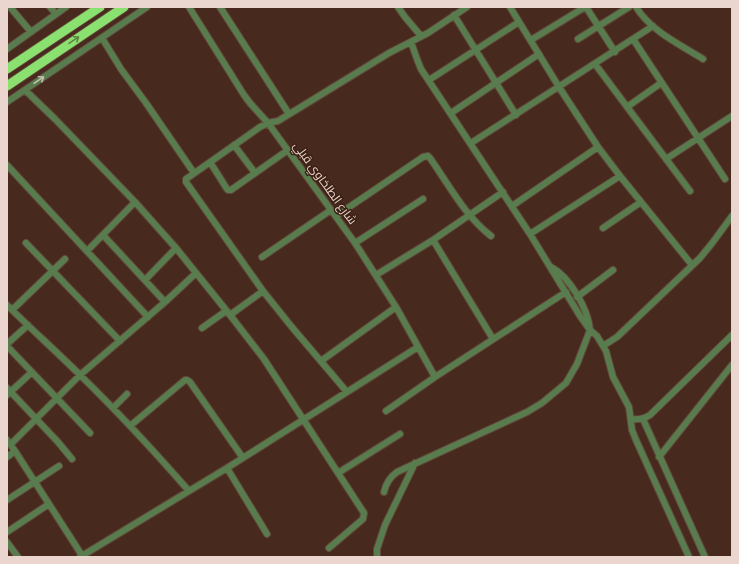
<svg xmlns="http://www.w3.org/2000/svg" width="739" height="564" viewBox="0 0 739 564" font-family="Manrope,Cairo,sans-serif">
<style>
.lines{fill:none;stroke-linecap:round;stroke-linejoin:round}
.minor-casing{stroke:#614639;stroke-width:8}
.highway-casing{stroke:#614639;stroke-width:11}
.minor{stroke:#597c4f;stroke-width:6}
.highway{stroke:#8ae16f;stroke-width:9}
.oneway{stroke:#638041}
.oneway2{stroke:#c6c0ae}
.labels{text-anchor:middle;stroke-width:3;stroke-linejoin:round;paint-order:stroke}
.street-label{font-size:12px;fill:#ead6ce;stroke:#3c2013}
</style>
<rect width="100%" height="100%" fill="#472a1d"/>
<g class="lines">
<g class="minor-casing">
<path id="minor" d="M10,7L31,32
M50,7L56,14
M189,7L244,95L250,103L268,123L355,243L396,307L435,377
M220,7L289,114
M398,7L405,17L421,36
M510,7L559,87L598,147L620,176L692,265
M586,7L615,52
M636,7C651,31 679,44 703,59
M454,15L516,115
M102,38L121,69L146,103L194,173
M578,39L629,7
M633,39L725,179
M531,40L585,7
M411,42L417,59L421,69L530,234L580,316L590,330L597,336L606,351L613,377L629,407L632,430L636,440L689,557
M7,49L66,7
M595,64L690,191
M429,80L519,22
M25,90L55,119L135,202L176,248L230,315L264,359L364,513L363,519L329,548
M7,102L147,7
M627,107L661,83
M451,113L539,54
M471,143L653,26
M234,145L255,173
M666,159L732,116
M210,162L227,189L228,190H231L288,150
M7,165L148,317
M512,206L598,147
M336,216L423,157L428,156L430,158C449,185 465,216 491,236
M603,228L641,202
M530,234L620,176
M103,235L165,302
M433,240L493,339
M26,243L120,341
M355,243L423,199
M87,251L135,202
M262,257L331,210
M376,275L433,240L503,192
M145,280L176,248
M577,297L613,270
M7,305C31,329 56,351 80,375C118,412 154,451 189,491
M12,310L65,259
M230,315L263,291
M202,328L226,311
M7,344L28,325
M7,346L90,433
M603,346L617,337L700,258L713,242L732,216
M321,361L396,307
M7,388L58,442L72,459
M347,392L291,326L263,291L186,182V179L260,127L268,123L278,121L389,53L428,33L467,7
M7,395L32,372
M113,408L127,394
M386,411L435,377L566,292
M631,419C638,420 644,419 650,415L732,335
M643,419L705,557
M130,426L185,380H187L190,382L243,458
M7,440L15,451L83,557
M11,444L80,375L165,302L196,273
M7,457L15,451
M659,457L732,365
M227,468L267,534
M338,473L400,434
M384,492C386,483 390,477 397,472L527,412L542,403L566,383L577,364L590,330C588,309 570,277 551,267
M7,500L59,466
M7,532L49,504
M7,542L18,557
M80,557L227,468L418,347
M377,557V549L385,525L415,463"/>
</g>
<g class="highway-casing">
<path id="highway" d="M7,69L100,7
M7,86L124,7"/>
</g>
<use href="#minor" class="minor"/>
<use href="#highway" class="highway"/>
</g>
<defs><path id="oneway-shaft" d="M-6 0H5M1.5-3L5.5 0L1.5 3" fill="none" stroke-width="1.6" stroke-linecap="round" stroke-linejoin="round"/></defs>
<use class="oneway" href="#oneway-shaft" transform="translate(74 40) rotate(-34)"/>
<use class="oneway2" href="#oneway-shaft" transform="translate(39 80) rotate(-34)"/>
<g class="labels">
<g class="street-label">
<text transform="translate(325 183) rotate(54)" y="4">شارع الطلخاوي قبلي</text>
</g>
</g>
<rect width="739" height="564" fill="none" stroke="#ead6ce" stroke-width="16"/>
</svg>
